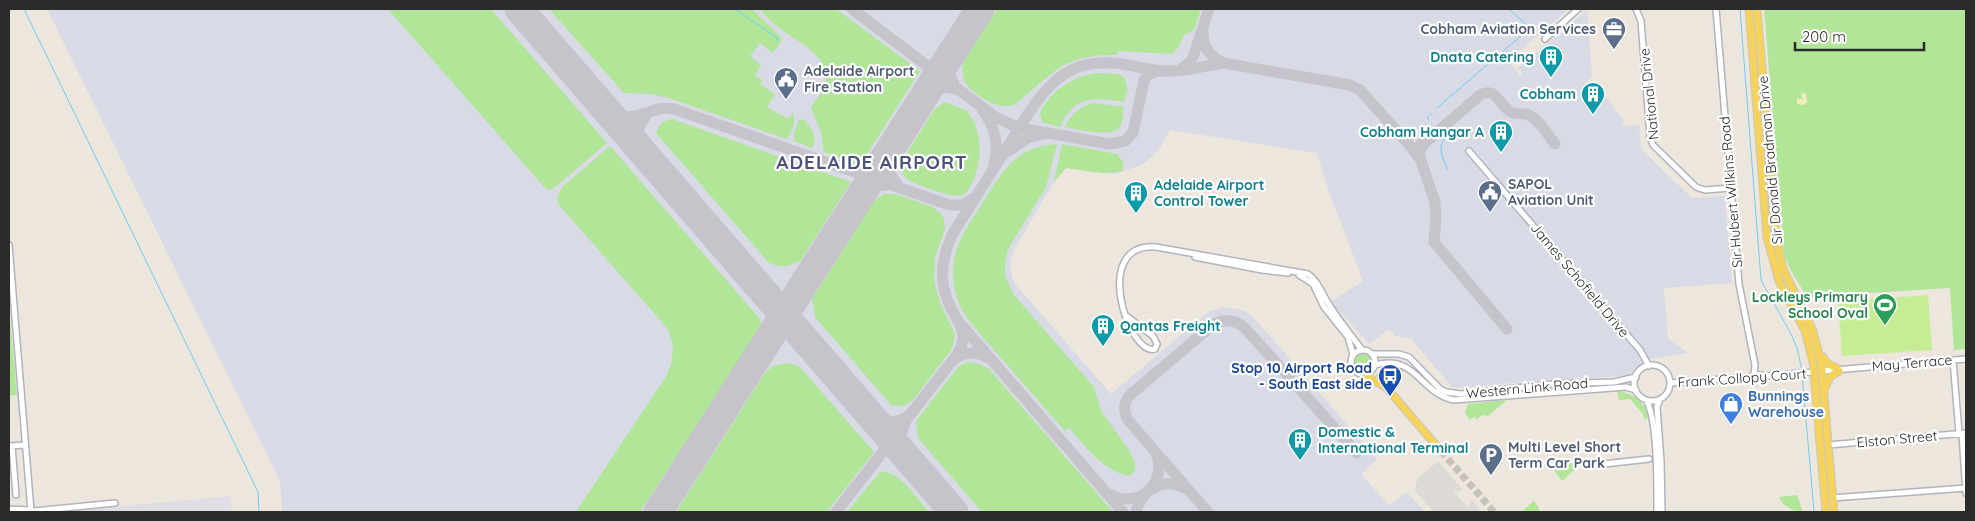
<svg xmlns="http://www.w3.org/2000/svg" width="1975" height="521" viewBox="0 0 1975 521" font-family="Quicksand,sans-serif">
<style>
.industrial{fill:#e0dde5}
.airport{fill:#d8dae6}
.green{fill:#b1e598}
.sand{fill:#f3ebbf}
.pitch{fill:#c6ed93}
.plaza{fill:#ddd9d4}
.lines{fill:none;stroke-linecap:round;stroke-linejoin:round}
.stream{stroke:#6dcdf2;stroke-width:1}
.taxiway{stroke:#c6c4ca;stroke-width:11}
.runway{stroke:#c6c4ca;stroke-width:29}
.major-tunnel{stroke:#c6c1b9;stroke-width:7;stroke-dasharray:7 3.5;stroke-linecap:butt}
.minor-casing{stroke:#b1b3bf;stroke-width:8}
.major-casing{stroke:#c8c8c8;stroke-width:9}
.minor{stroke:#fff;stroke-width:5}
.major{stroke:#f4d25b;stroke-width:7}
.labels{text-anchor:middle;stroke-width:4.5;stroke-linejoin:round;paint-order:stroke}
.service-label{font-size:14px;font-weight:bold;fill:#4e5e75;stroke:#fff;text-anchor:start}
.culture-label{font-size:14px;font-weight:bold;fill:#0d838f;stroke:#fff;text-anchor:end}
.street-label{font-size:14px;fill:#2b2b2b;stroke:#fff}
.leisure-label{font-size:14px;font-weight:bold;fill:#27864d;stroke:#fff;text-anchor:end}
.transit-label{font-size:14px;font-weight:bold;fill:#164399;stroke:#fff;text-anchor:end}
.shop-label{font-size:14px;font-weight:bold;fill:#366cbe;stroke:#fff;text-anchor:start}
.district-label{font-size:19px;font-weight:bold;letter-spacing:1px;fill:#4a527d;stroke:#fff}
</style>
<rect width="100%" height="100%" fill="#ede6dd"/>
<path class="industrial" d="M230,496L232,512H57Z"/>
<path class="airport" d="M47,9H1569L1508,61L1520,76L1523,74L1518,68L1587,10L1592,76L1586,82L1589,85L1593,82L1625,121L1622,124L1624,126L1639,125L1641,149L1692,198L1725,196L1732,283L1664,288L1668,338L1688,353L1644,360L1628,376L1545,380L1463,388L1452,387L1411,339L1395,336L1389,329L1369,344L1331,302L1363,281L1328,189L1317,153L1170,130L1161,146L1153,156L1143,164L1128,170L1115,174L1105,173L1066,168L1056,179L1013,251L1010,267L1012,278L1016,285L1111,394L1208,312L1224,307L1238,309L1246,312L1255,319L1377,459L1361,474L1389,506L1407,492L1425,512H282L280,481Z"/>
<path class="green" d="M388,9H491L607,143L554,188L549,190L545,188Z
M549,9H752L781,37V42L773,53L760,43L750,56L761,65L755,75L762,80L760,84L775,94L767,107L788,119L793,113C796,121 792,134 786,139L669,98L651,94L624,93Z
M762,9H836L920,71L860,165L824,152L821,132L811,108C814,100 823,94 825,84C832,55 795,41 778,27C771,22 766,16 761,10Z
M997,9H1201L1194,30L1184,35L1178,48L1172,54L1118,51L1117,55C1061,54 1055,73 1015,104C1000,112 973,95 965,82C962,76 962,69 963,62Z
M1764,9H1966V349L1954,350L1950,288L1807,297L1790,269L1784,255Z
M1096,73L1118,74L1125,78L1128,92H1126L1124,102C1094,97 1074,95 1060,127L1042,122L1040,113C1051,90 1071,78 1096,73Z
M944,102L966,110C983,130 983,160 972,183C970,187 967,193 963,195C954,199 912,184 905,177C900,171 901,162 905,156L934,110Z
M1093,103L1123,107C1123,113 1123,122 1120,127C1111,139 1078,129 1065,127C1071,114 1080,107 1093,103Z
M672,119L851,182L801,260C790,267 781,268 769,263L656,133L662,122Z
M802,119C811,125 818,138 812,148L794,141V133L799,120Z
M1057,144L1046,187L1008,249L1005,263V276L1014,295L1094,387L1101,411L1129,450L1135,464V470L1130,476C1106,473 1083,445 1069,427L1065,431C1042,405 1019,379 997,353C984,338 965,320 958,301C953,288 952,274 954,260C958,236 975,216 987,196C1006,166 1018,147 1057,144Z
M1062,144L1117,154L1123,162V171C1105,176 1085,170 1066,168L1054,182Z
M610,146L760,319L762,325L640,512H576L667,375L672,361L673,345L668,329L559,205L557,199L562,187Z
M884,194H895L933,207L941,214L944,219L945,229L935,258L934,280L940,303L955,334L952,349L913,400L904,406L891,405L815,317L812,299L874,201Z
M9,306L17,395L9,396Z
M1354 363a9 9 0 1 1 18 0a9 9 0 1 1-18 0Z
M967,362L980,364L989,369L1113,512H982L918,438L916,421L958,367Z
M787,363L799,366L874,452L827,512H676L765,373L773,366Z
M1387,366H1397L1406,369L1391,381L1389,386L1375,375Z
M1617,391C1631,392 1647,403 1648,418L1644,419L1643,414L1630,399L1619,400Z
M1507,400L1488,416L1482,415L1477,420L1474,417L1470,420L1465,413L1468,404Z
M1566,462L1580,465L1562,481L1552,468Z
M880,472C899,469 917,499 929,512H847Z
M1797,495L1803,512C1794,512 1782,506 1779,497Z
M1534,501L1539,508V512H1521Z"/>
<path class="sand" d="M1803,92L1806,94L1807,102L1804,105L1797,104V98L1804,100L1801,96Z"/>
<path class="pitch" d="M1928,295L1932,350L1842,356L1838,301Z"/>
<path class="plaza" d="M1438,461L1462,489L1457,492L1455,490L1454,492L1467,507L1472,500L1482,512H1434L1415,491V487L1418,478Z"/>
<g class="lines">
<path class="stream" d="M24,9L258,492L259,512
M735,9L777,38V41
M1740,9L1761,280L1791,334L1797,348L1802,370
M1437,108L1530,28L1509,9
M1429,120L1427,118L1432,113
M1443,137L1444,140C1437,148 1444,160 1447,169
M1802,374L1814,511"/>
<path class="taxiway" d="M852,9L995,117L1019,128L1110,144L1125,141L1133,133L1144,80L1148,75L1158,71
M1203,27C1202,45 1207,55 1223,63L1350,85L1360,90L1412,148L1421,161
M950,55L948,72L954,84
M1181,69L1190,62L1193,57L1209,9
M925,95L941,87L957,89
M605,108C638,129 646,104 674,109L949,205H961L974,198
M983,111C995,126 999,145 994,164
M1426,142L1421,148L1419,155L1435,202L1436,218L1434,242L1507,329
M1421,144L1426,142L1480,95C1497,86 1499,106 1511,112C1516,115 1522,113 1527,114C1538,118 1548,135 1555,144
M639,147V127L647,114
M1007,152L1028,138L1044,134
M888,153V171L899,187
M861,195L874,186L887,185
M954,359C962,348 966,338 960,325
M869,413C883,424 896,425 910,415L953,360C965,351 976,351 988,358
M908,458C899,443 899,431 909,416
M1109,494C1138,510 1168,484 1156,453
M662,512L665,502
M836,512L892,440
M1123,512L958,321C939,291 938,267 952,235L1028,114C1054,74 1079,56 1128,65C1140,67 1153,71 1166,71C1185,72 1205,66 1223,63
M1136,512C1142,489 1164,476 1186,489
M1208,512L1127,419C1124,410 1123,403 1130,395L1215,323C1225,319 1234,320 1243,326L1357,453"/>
<path class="runway" d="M519,9L954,512
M658,512L980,9"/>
<path class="major-tunnel" d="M1441,451L1494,512"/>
<g class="minor-casing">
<path id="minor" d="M1636,9L1641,21L1650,136L1653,145L1696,187L1705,190L1731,188
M1716,9L1739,284L1755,365L1754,374
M1545,39L1578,9
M1469,151L1640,350L1649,366
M9,245L31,511
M1195,257L1262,270L1288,273
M1299,275L1313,284L1324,307L1348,337L1353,355
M1125,315L1153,336L1157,344L1155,349C1129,357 1090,242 1156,247L1308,274C1319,281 1324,299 1332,309C1341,323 1352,336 1362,350
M1351 362a12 12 0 1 1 24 0a12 12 0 1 1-24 0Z
M1373,354H1399L1409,357L1440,389L1446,392L1461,394L1552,384L1614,382L1636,377
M1953,360L1959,433
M1375,365C1417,354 1419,393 1454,400L1626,387L1636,390
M1634 383a18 18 0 1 1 36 0a18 18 0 1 1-36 0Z
M1822,371L1966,359
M1670,383L1750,377L1754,374L1766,376L1814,372
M1660,399L1657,407L1661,461L1662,512
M1646,400C1658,419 1657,486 1657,512
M1962,434L1966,493
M1828,445L1966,433
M9,446L25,445
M12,446L16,495
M1586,466L1649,459
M1832,498L1966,488
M9,509L28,510
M24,512L115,503"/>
</g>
<g class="major-casing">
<path id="major" d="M1749,9L1767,237L1779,281L1805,331L1813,362L1826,512
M1757,9L1776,236L1783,269L1812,329L1821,361L1834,512
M1823,357L1828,364L1837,368
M1364,375L1386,387L1441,451
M1824,390L1830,377L1839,371"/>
</g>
<use href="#minor" class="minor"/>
<use href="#major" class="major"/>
</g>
<defs>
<g id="office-pin" transform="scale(1.25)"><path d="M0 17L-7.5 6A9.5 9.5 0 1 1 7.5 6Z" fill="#5c6f8a" stroke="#fff"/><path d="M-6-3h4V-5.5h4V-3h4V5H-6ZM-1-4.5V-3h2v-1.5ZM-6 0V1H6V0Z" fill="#fff"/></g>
<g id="building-pin" transform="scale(1.25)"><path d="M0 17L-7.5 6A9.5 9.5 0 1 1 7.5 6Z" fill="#0f9aa8" stroke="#fff"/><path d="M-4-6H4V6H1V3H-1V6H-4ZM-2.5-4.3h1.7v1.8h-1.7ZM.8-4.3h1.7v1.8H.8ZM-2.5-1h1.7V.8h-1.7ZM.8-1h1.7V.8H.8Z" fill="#fff"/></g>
<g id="civic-pin" transform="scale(1.25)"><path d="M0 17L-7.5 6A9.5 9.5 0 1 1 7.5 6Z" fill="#5c6f8a" stroke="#fff"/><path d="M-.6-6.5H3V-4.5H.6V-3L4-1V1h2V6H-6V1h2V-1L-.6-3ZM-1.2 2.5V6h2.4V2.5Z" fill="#fff"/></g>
<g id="stadium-pin" transform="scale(1.25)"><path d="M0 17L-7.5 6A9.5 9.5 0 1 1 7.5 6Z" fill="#2e9e5b" stroke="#fff"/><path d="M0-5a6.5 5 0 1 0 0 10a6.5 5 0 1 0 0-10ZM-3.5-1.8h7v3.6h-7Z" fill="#fff"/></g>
<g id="bus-pin" transform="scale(1.25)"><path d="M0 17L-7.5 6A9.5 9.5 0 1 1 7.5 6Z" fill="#1a4fb4" stroke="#fff"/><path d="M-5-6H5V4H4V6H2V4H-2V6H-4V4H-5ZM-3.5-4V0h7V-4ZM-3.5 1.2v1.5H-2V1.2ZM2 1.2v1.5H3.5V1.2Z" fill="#fff"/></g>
<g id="shop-pin" transform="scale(1.25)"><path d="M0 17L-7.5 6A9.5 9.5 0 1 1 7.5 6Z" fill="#3f7fe0" stroke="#fff"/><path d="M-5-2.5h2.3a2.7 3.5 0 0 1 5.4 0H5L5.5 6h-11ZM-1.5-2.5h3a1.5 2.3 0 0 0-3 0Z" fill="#fff"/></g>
<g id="parking-pin" transform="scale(1.25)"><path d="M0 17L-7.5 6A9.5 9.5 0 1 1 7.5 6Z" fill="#5c6f8a" stroke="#fff"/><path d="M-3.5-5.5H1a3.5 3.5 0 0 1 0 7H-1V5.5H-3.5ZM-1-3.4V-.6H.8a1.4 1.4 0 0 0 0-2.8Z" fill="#fff"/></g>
</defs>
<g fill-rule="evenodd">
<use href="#office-pin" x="1614" y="29"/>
<use href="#building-pin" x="1551" y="57"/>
<use href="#civic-pin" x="786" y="79"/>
<use href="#building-pin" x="1593" y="94"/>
<use href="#building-pin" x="1501" y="132"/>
<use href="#civic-pin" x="1490" y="192"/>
<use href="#building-pin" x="1136" y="193"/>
<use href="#stadium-pin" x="1885" y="305"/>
<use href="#building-pin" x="1103" y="326"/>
<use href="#bus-pin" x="1390" y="376"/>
<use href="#shop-pin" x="1731" y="404"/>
<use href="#building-pin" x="1300" y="440"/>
<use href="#parking-pin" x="1491" y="455"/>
</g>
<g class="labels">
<g class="service-label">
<text x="1596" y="34" text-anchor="end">Cobham Aviation Services</text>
<text x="804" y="76">Adelaide Airport<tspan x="804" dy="16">Fire Station</tspan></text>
<text x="1508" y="189">SAPOL<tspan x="1508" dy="16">Aviation Unit</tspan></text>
<text x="1508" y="452">Multi Level Short<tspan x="1508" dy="16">Term Car Park</tspan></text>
</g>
<g class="culture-label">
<text x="1534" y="62">Dnata Catering</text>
<text x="1576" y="99">Cobham</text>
<text x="1484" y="137">Cobham Hangar A</text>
<text x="1154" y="190" text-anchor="start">Adelaide Airport<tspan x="1154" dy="16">Control Tower</tspan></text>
<text x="1120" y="331" text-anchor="start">Qantas Freight</text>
<text x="1318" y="437" text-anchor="start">Domestic &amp;<tspan x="1318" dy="16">International Terminal</tspan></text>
</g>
<g class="street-label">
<text transform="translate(1649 94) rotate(-96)" y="5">National Drive</text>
<text transform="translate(1770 160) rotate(-95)" y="5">Sir Donald Bradman Drive</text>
<text transform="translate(1731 192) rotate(-95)" y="5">Sir Hubert Wilkins Road</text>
<text transform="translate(1580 280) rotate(50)" y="5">James Schofield Drive</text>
<text transform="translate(1912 363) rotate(-5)" y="5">May Terrace</text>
<text transform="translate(1742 378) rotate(-4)" y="5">Frank Collopy Court</text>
<text transform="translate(1527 388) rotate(-5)" y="5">Western Link Road</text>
<text transform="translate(1897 439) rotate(-5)" y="5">Elston Street</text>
</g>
<g class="leisure-label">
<text x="1868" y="302">Lockleys Primary<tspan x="1868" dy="16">School Oval</tspan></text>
</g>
<g class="transit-label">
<text x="1372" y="373">Stop 10 Airport Road<tspan x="1372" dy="16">- South East side</tspan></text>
</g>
<g class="shop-label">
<text x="1748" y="401">Bunnings<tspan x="1748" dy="16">Warehouse</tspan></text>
</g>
<g class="district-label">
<text x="872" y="169">ADELAIDE AIRPORT</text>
</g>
</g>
<rect width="1975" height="521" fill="none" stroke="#2b2b2b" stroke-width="20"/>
<path d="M1795 42v8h129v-8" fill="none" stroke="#2b2b2b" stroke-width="2.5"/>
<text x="1802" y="42" font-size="15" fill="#2b2b2b" stroke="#ffffff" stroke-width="4" paint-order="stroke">200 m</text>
</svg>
